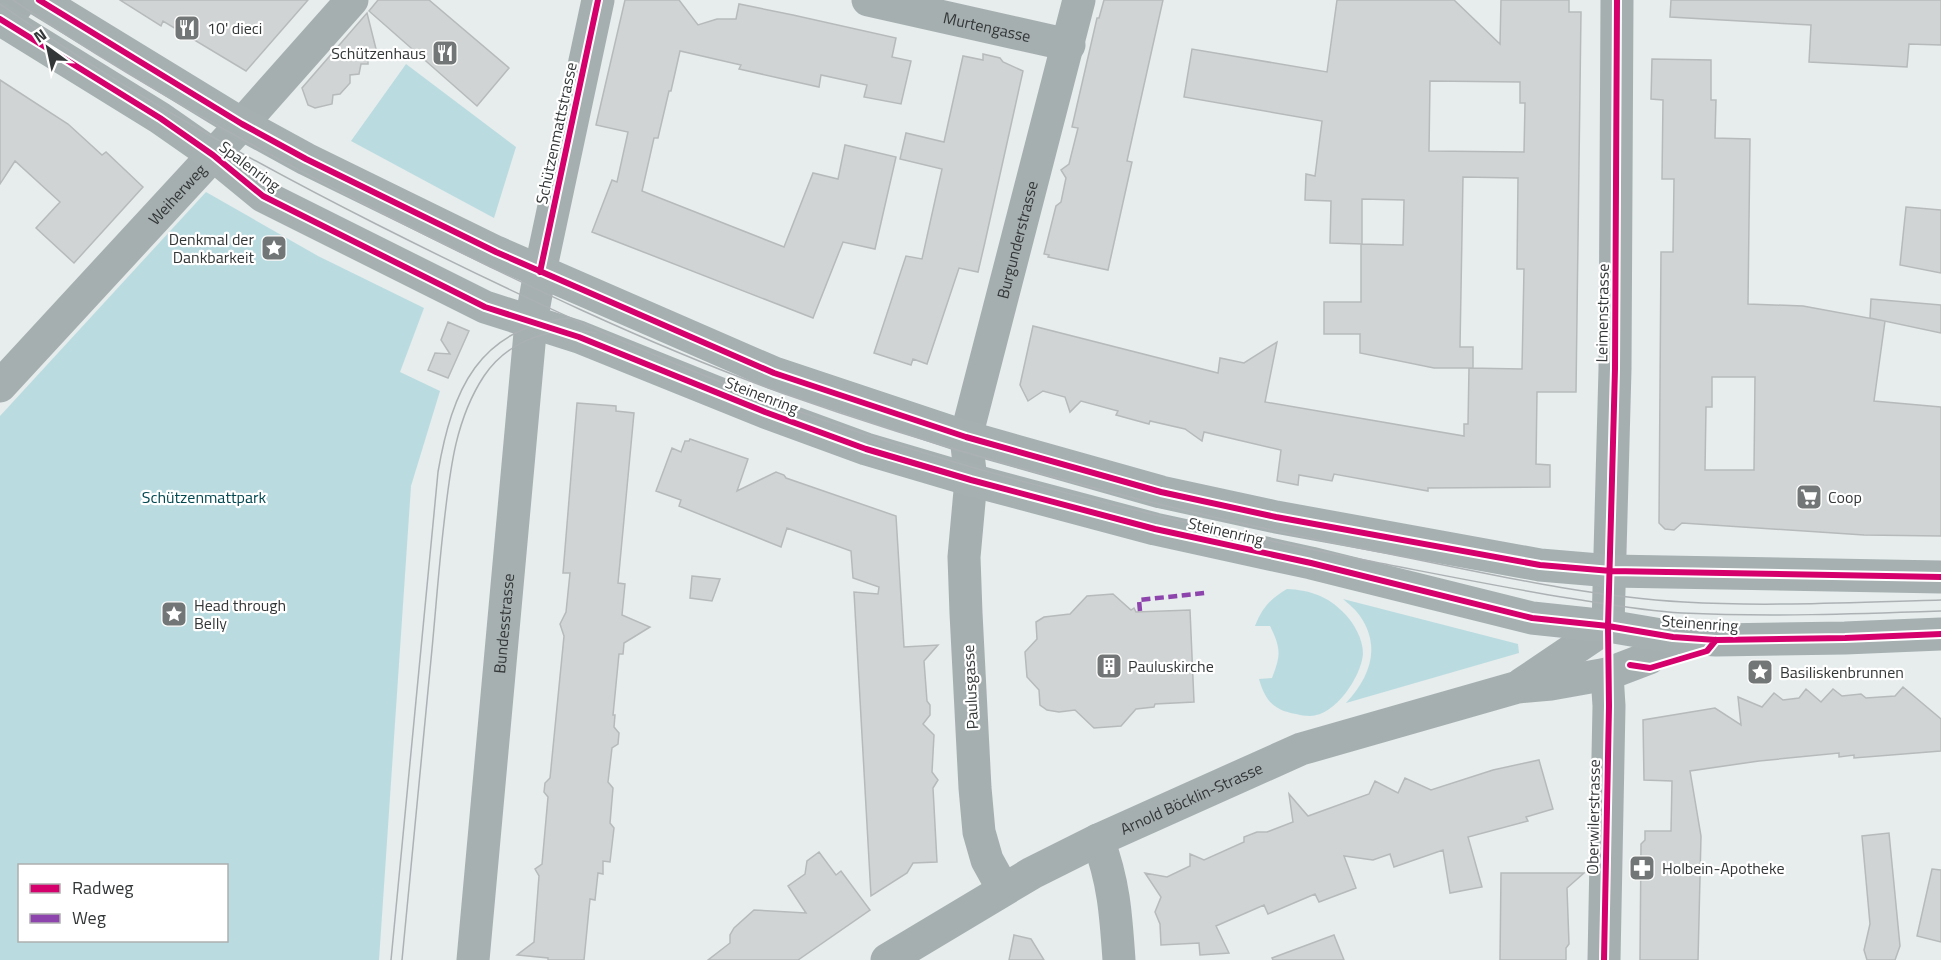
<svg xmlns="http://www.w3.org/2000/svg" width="1941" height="960" viewBox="0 0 1941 960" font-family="'Titillium Web',sans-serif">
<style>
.green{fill:#badce1;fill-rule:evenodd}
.building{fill:#d0d4d4;stroke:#b7baba;stroke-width:1.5;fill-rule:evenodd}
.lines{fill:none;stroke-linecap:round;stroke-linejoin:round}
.minor{stroke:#a6afb0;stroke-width:33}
.major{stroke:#a6b0b1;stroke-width:33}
.tram{stroke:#acb2b4;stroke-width:1.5}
.quiet{stroke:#8e44ad;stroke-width:4.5;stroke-dasharray:9 4.5;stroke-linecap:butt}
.cycleway-casing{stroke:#fff;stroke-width:10}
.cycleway{stroke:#d6006c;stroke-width:6}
.labels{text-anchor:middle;stroke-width:4.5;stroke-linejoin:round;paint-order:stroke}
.street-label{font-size:16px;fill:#343738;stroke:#fff}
.poi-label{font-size:16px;fill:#343738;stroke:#fff;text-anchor:start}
.park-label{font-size:16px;fill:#024851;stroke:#fff}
</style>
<rect width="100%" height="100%" fill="#e7ecec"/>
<path class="green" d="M406,64L516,147L494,218L351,141Z
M206,192L318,256L424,308L400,372L440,391L411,486L379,960H0V416ZM20,866H226V940H20Z
M1287,589C1309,590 1328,596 1344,613C1354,623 1363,639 1363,654C1361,677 1335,716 1310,716C1305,716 1300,715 1296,714C1273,710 1265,700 1259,679L1272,678C1281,655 1281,648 1270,626H1255C1262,608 1270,599 1287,589Z
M1343,599L1518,644L1519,653L1346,703C1369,678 1382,648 1360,616C1356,610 1349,604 1343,599Z"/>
<path class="building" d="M120,0H308L246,71L163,21L161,26Z
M378,0H429L509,68L477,106L369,11Z
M625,0H679L698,25L717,19H736L739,4L793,15L896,38L892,57L911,61L901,104L864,97L867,85L821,75L819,87L739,69L741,65L680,51L671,91H669L658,138H654L642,191L784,247L813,173L838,179L845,145L896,157L875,249L843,242L813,318L592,232L612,180L617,182L628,132L596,125Z
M1104,0H1163L1127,161L1132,162L1108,270L1048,257L1049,255L1044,254L1056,206L1061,202L1066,178L1061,170L1069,164L1078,128L1072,127L1097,18H1099Z
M1337,0H1454L1500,44L1501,0H1569V12H1581L1576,392H1537L1536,464L1550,465V487L1428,488V491L1334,474L1332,481L1299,475L1298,485L1277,481L1281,450L1204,432L1202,441L1185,429L1150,421L1149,424L1116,415L1118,411L1081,401L1070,412L1065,397L1043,391L1028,401L1020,385L1033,326L1218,373L1220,358L1244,363L1277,342L1265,402L1464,436V424H1468L1469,368L1522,369L1524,269H1517L1518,178L1463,177L1460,347H1473V368H1434L1360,353V334H1324V302H1361V244L1403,245L1404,200L1362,199V244L1330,243L1331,201L1305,200L1306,174L1315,176L1322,121L1184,97L1192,49L1327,72ZM1430,81L1520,82V103H1525L1524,152L1429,151Z
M1671,0H1941V45L1909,44L1907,67L1809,62L1811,25L1670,17Z
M367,13L377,53L368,55V64H361L359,74L350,75V83L340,94L333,95L332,104L315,108L308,105L302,88Z
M983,54L1000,58L1003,62L1023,71L985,242L978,272L959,268L927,364L913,359L911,365L874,353L906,256L922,259L942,169L900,159L906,133L944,142L963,56L983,60Z
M1652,59L1711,60V100H1716L1715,138L1750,139L1748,304L1803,306L1885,321L1874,401L1941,407V536L1864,535L1682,523L1674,530L1665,529L1659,523L1661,252H1673L1674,179H1662L1663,100L1651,99ZM1712,377H1755L1754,470H1705L1706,407H1712Z
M0,80L68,124L102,155L106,152L143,187L74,263L36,228L60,202L15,161L0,184Z
M1906,207L1941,210V273L1900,265Z
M1871,299L1941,305V333L1870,318Z
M448,322L469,331L448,378L428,370L435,353L450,354L441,340Z
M577,403L616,406V411L634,413L618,583L625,584L622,615L650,627L624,643L623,654H619L613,715H615L614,727L619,733L618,744L612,748L608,782L613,788L610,823L614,828L610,862L603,861V874L598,873L595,900L590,899L584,960H548V958L517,955L534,942L539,876L535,869L542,864L548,797L544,792L545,783L550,778L564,636L560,624L566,612L570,573H563Z
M690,439L748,459L737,491L776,472L784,475L786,478L896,516L904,647L938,645L924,661L927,701L930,705V715L923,724L934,735L932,772L938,780L933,788L937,862L913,863L907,873L871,896L854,592L878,594L879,587L853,578L851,551L787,528L781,547L679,506L681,500L656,491L672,448L681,452L685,441H689Z
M692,576L720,579L712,601L690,598Z
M1113,594L1131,610L1134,608L1136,612L1190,610L1194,702L1155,704L1154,707L1136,709L1121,726L1094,728L1075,710L1059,712L1047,710L1040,705L1039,690L1027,677L1025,652L1037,639L1036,622L1044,617L1070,614L1087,596Z
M1903,687L1941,719V751L1854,758V755L1839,757V753L1759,761L1690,771L1701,836L1698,960H1640L1641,844L1645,840V831H1671L1672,781L1644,780L1643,720L1715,708L1741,725L1738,697L1762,707L1774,693L1783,700L1799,698L1806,689L1821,702L1833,689L1842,696L1861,694L1866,698L1895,696Z
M1539,760L1553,809L1526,817L1528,821L1468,837L1482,887L1450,893L1443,850L1394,867L1390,854L1373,860L1344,856L1356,888L1319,902L1315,894L1268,914L1264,905L1216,926L1229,953L1200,955L1199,943L1161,945L1160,924L1155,912L1161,897L1145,873L1167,877L1190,866V854L1204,860L1244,842V837L1257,832H1267L1293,822L1289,794L1308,816L1369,794L1375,781L1398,793L1405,778L1431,790L1493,770Z
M1889,833L1900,946L1895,960H1867L1864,950L1870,924L1862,836Z
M819,852L836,875L841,871L870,910L798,960H708L730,943V935L734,928L754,910L806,913L788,886L805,874L807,861Z
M1932,869L1941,870V942L1917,936Z
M1501,873H1584L1567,888L1569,944L1566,948V960H1500Z
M1014,935L1031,939L1044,960H1009Z
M1334,935L1344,960H1273L1272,958Z"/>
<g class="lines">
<g class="minor">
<path id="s1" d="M868,0L1069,45"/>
<path d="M4,22L21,0"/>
<path d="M540,272L598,0"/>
<path id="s2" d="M0,386L242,124L352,0"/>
<path d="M1522,684L1608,626L1615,369L1617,0"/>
<path d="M1098,840C1114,882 1116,916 1119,960"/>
<path id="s3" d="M1003,889L987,860L979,832L975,788L966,613L964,557L971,480L966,437L1079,0"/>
<path id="s4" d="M887,960L1032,873L1098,840L1301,749L1518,687L1551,684L1607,674L1649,658L1673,637"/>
<path d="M1604,960L1609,706L1607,674"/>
</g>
<g class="major">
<path d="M39,0L242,124L306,159L496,252L774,373L966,437L1161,492L1276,517L1540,565L1611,571L1941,577"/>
<path d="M0,19L160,118L213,155L263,196L485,307L579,337L765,412L866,449L971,480L1155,529L1311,563L1532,618L1608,626L1673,637L1716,640L1845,638L1941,634"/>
<path id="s5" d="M473,960L531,322L540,272"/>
</g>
<path class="tram" d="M13,0C132,81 259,151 388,216C516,281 647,344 782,393C974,461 1169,511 1369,550C1473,570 1578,596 1684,602C1769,607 1855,602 1941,600
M0,4C119,87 247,159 376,224C481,277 587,328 696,372C910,460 1138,515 1364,560C1432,573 1500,587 1568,598C1606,604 1644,611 1682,613C1768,617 1855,614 1941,611
M391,960L438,472C452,391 478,327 570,318
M402,960C412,856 422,753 432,649C436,607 439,565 444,523C450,471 455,420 484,376C509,339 554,325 596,333"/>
<path class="quiet" d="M1140,611L1139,600L1205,593"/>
<g class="cycleway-casing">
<path id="cycleway" d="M39,0L242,124L306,159L496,252L774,373L966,437L1161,492L1276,517L1540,565L1611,571L1941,577
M0,19L160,118L213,155L263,196L485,307L579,337L765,412L866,449L971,480L1155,529L1311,563L1532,618L1608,626L1673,637L1716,640L1845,638L1941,634
M540,272L598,0
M1630,665L1650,668L1707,651L1716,640
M1604,960L1609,706L1608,626L1615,369L1617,0"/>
</g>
<use href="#cycleway" class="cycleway"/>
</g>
<defs>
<g id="restaurant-square" transform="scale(1.35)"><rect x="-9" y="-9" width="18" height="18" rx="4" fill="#737677" stroke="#fff"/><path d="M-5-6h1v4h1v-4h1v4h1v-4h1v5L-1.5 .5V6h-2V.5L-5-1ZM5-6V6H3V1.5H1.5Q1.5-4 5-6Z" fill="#fff"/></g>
<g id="sight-square" transform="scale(1.35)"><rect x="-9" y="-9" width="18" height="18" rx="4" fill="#737677" stroke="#fff"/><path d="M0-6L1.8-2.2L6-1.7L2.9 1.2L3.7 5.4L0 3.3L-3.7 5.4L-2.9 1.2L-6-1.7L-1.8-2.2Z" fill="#fff"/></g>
<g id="supermarket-square" transform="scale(1.35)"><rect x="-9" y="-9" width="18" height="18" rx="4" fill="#737677" stroke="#fff"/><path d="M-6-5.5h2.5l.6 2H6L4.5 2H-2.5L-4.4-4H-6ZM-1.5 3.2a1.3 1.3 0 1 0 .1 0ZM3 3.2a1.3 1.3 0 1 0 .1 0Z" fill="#fff"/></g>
<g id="building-square" transform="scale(1.35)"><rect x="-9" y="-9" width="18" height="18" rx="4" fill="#737677" stroke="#fff"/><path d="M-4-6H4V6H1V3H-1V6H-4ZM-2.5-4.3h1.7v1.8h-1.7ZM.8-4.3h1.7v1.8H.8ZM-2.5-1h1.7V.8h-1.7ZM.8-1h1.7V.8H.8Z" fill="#fff"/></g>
<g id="pharmacy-square" transform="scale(1.35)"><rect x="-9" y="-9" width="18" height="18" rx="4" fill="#737677" stroke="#fff"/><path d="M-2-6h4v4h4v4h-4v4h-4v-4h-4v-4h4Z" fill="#fff"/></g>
</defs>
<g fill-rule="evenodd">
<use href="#restaurant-square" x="187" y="28"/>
<use href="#restaurant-square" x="445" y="53"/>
<use href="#sight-square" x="274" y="248"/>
<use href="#supermarket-square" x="1809" y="497"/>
<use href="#sight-square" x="174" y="614"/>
<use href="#building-square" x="1109" y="666"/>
<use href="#sight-square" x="1760" y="672"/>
<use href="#pharmacy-square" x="1642" y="868"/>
</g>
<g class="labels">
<g class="street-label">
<text dy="6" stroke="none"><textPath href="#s1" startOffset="122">Murtengasse</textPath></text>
<text transform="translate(556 133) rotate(-78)" y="6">Schützenmattstrasse</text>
<text transform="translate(250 166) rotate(37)" y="6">Spalenring</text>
<text dy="6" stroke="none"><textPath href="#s2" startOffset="261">Weiherweg</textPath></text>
<text dy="6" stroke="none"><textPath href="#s3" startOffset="662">Burgunderstrasse</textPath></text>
<text transform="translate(1602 313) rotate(-89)" y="6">Leimenstrasse</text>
<text transform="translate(762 395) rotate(21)" y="6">Steinenring</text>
<text transform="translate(1226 531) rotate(13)" y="6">Steinenring</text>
<text transform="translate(1700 623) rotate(4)" y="6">Steinenring</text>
<text dy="6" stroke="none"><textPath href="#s5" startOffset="338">Bundesstrasse</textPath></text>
<text transform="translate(970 687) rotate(-93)" y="6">Paulusgasse</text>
<text dy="6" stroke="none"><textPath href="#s4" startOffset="345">Arnold Böcklin-Strasse</textPath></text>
<text transform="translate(1593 817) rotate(-89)" y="6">Oberwilerstrasse</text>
</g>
<g class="poi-label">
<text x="207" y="34">10' dieci</text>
<text x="426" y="59" text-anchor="end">Schützenhaus</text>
<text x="254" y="245" text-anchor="end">Denkmal der<tspan x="254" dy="18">Dankbarkeit</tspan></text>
<text x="1828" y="503">Coop</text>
<text x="194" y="611">Head through<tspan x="194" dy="18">Belly</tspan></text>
<text x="1128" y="672">Pauluskirche</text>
<text x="1780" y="678">Basiliskenbrunnen</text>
<text x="1662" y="874">Holbein-Apotheke</text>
</g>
<g class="park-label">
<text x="204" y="503">Schützenmattpark</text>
</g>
</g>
<rect x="18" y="864" width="210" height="78" fill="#ffffff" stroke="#aeafaf" stroke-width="1.5"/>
<rect x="30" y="884" width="30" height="9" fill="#d6006c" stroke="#aeafaf" stroke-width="1.5"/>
<text x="72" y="894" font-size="18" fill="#343738">Radweg</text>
<rect x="30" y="914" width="30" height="9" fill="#8e44ad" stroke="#aeafaf" stroke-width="1.5"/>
<text x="72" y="924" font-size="18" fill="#343738">Weg</text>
<g transform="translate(48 48) rotate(327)" stroke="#ffffff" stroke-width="4.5" paint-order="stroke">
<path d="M0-4.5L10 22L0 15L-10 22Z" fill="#343738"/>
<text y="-9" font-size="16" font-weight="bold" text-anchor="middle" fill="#343738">N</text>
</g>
</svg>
